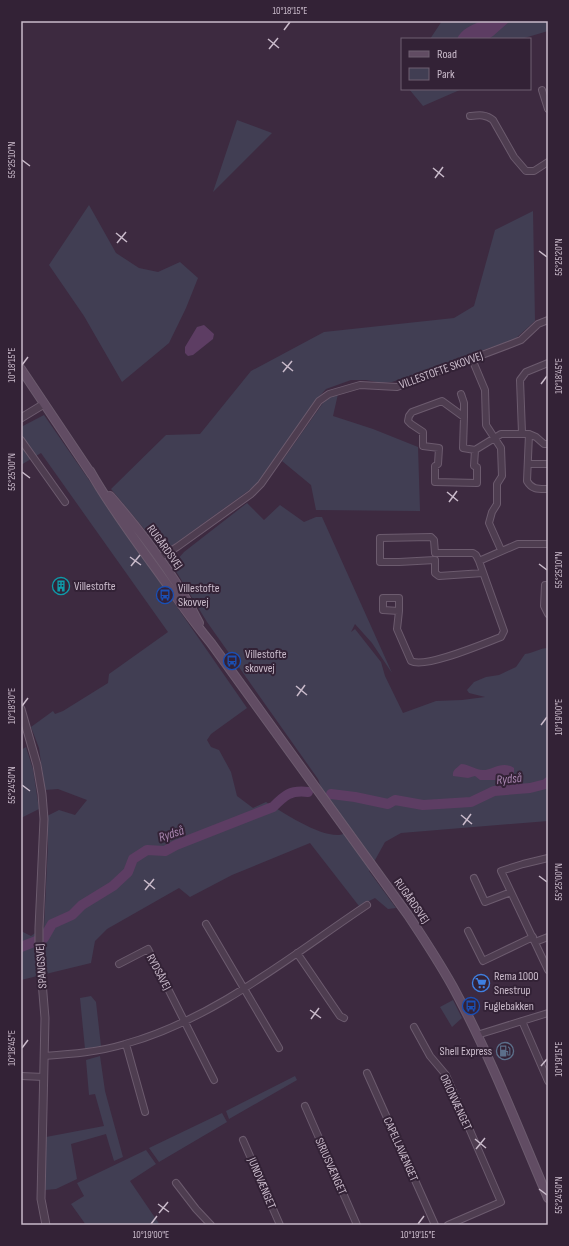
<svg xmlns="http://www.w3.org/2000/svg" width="569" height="1246" viewBox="0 0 569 1246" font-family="'Sofia Sans Condensed',sans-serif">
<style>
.green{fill:#413e53}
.water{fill:#5d3d63}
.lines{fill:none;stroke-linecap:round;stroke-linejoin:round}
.river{stroke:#5d3d63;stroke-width:10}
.minor-casing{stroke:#6c5b6e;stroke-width:8}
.tertiary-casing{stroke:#6c5b6e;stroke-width:9}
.secondary-casing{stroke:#6c5b6e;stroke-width:10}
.minor{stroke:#4e3d50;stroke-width:6}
.tertiary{stroke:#4e3d50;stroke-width:7}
.secondary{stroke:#614c63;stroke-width:8}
.ticks{fill:none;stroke:#c9baca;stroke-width:1.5}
.labels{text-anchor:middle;stroke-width:4;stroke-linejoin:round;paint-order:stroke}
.street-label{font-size:12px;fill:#c9baca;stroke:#332236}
.poi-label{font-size:12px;fill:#c9baca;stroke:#332236;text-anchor:start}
.water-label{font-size:13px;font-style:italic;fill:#a885af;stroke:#332236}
.neatline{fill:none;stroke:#c9baca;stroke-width:1.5}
.ticks-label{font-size:10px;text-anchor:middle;fill:#c9baca}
</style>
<rect width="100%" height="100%" fill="#3d2a40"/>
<path class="green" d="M442,21H548V31L521,39H430Z
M409,89H462L423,106Z
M237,120L272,133L213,192Z
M89,205L116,253L139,268L158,272L180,262L198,278L186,308L169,343L122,382L84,316L49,265Z
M533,211L535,321L515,339L392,382L382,383L366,380H351L326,389L317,399L259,483L172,546L160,548L111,489L166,435L200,434L251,371L324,332L454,318L474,306L495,230Z
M338,394L333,416L373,429L418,447L420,511L316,510L311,485L282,461L323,403L331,396Z
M44,415L247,708L211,734L207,740L211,747L219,750L231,772L237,796L253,808L266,802C284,813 318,836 339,835C343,835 347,832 350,830L322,790L318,779L207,622L174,568L176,561L184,552L247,503L264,520L280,505L304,522L316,517H322L392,673L372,643L355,624L351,632L355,629L381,662L385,676L403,713L436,701L462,700L485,697L469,693L467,690L474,682L486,677L499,675L516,667L525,654C533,653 540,648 548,648V821L401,833L385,842L369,871L396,908L388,909L375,898L359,906L310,843L232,875L190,897L179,888L107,929L95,941L91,963L21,980V931L31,936L44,927L48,845L47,816L59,810L75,815L87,800L58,789L45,790L39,748L31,727L53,711L55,714L63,711L108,683L109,674L168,632L41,453L21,465V427Z
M26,747L33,769L39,809L21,818V750Z
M91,996L96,1002L101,1046L85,1049L80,998Z
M453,1000L462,1018L452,1027L440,1007Z
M100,1056L105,1091L123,1157L114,1161L106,1134L71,1144L77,1179L56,1189L45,1190L46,1137L104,1126L95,1094L89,1095L86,1060Z
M295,1076L297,1080L229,1119L226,1111Z
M222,1113L227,1122L159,1162L149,1148Z
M146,1150L156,1164L130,1181L160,1225H130L129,1224L127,1225H86L71,1204L84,1196L77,1183Z"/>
<path class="water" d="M482,21H510L493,36L488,39H457C461,29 473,24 482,21Z
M204,325L214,334L213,339L193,355L188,356L185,353V347L197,327Z
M461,764C469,764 475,770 483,770C493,770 502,760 514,768V777L511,780H480L475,776L468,778L453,776C452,770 457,768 461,764Z"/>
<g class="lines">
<path class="river" d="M331,794L355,797L388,804L395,800L423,805L471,802L494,791L530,788L546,784L548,782
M21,947L44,938L52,924L72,915L82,905L113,886L128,872L133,859L147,850L165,851L176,845L273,807C285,795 290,790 308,792"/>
<g class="minor-casing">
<path id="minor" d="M542,90L548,109
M470,116C479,115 486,114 493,120L514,157L526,171H534L548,162
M472,359L485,390L486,425L501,448L502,476L497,484V504L492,512L489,523L501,550
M461,394L464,403V417
M522,433L520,380L526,372L548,363
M529,434L527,481C532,490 539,489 548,489
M21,440L65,502
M475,450L463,448L464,417L442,401L412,412L409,416L408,421L411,424L423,432V446L439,448L438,464L435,466V482L477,483V467L474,466L475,450L501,434H529L536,437L544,444H548
M528,464H548
M159,558L177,547L251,494L261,484L319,401L329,394L360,385L397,387L511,344L521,340L538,324L548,320
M479,561L476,555L473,553H435L434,540L431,537L380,538V562H399L435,560V573L439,576L483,573
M548,585H545L544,606L548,614
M399,611V598H383V610L399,611L397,629L411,661C425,669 485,643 501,637L504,631L479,561L518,544H548
M548,858L523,864L501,871L548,970
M474,878L485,902L511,892
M206,924L279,1048
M468,931L483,961L533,937
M535,942L548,937
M297,953L340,1016L344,1018
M119,964L148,949L214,1080
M522,1021L548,1081
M414,1027L430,1056L446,1075L501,1202L448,1225
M477,1035L548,1013
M126,1044L145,1112
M44,1056C72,1054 99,1052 125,1044C213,1020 292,955 367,905
M367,1073L435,1225
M21,1076L44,1077
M305,1106L357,1225
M243,1140L280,1225
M176,1183L196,1209L211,1225"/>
</g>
<g class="tertiary-casing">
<path id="tertiary" d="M21,418L44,404
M21,709L37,765L42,794L44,819L39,928V945L45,1018L41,1199L46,1225"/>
</g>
<g class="secondary-casing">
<path id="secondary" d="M21,369L92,475
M90,471C108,503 130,533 151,562C171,589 189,617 211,643L408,915C424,939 439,962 453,987C490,1055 518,1128 548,1198
M110,496C144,535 176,577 199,623"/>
</g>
<use href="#minor" class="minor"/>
<use href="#tertiary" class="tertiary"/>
<use href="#secondary" class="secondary"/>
</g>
<path class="ticks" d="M284,30L290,22M268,39L279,48M269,49L278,38M22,160L30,166M433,168L444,177M435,178L443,167M116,233L127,242M117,243L126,232M539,251L547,257M282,362L293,371M22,365L28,357M283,372L292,361M541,384L547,376M22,472L30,478M447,492L458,501M449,502L457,491M130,557L141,565M539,564L547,570M131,566L140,555M296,686L307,695M297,696L305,685M22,706L28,698M541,725L547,717M22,785L30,791M461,815L472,824M463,825L471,814M539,876L547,882M144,880L155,889M145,890L154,879M310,1010L321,1018M311,1019L319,1008M22,1048L28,1040M541,1066L547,1059M475,1139L486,1148M476,1149L485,1138M539,1189L547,1195M158,1204L169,1212M159,1213L168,1202M151,1224L157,1216M418,1224L424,1216"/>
<defs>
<g id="building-ring" transform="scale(0.9)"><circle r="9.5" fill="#332236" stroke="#0f9aa8" stroke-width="1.5"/><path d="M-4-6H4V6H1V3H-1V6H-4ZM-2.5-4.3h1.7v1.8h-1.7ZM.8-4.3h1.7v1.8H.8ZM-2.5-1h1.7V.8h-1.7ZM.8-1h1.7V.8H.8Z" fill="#0f9aa8"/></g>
<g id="bus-ring" transform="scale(0.9)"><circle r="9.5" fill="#332236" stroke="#1a4fb4" stroke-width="1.5"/><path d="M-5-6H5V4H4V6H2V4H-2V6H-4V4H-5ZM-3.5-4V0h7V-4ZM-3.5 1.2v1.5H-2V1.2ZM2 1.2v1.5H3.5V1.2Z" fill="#1a4fb4"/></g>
<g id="supermarket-ring" transform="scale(0.9)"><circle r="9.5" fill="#332236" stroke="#3f7fe0" stroke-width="1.5"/><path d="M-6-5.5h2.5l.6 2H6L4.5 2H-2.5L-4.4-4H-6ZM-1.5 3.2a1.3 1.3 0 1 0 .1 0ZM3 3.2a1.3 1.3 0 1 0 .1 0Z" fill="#3f7fe0"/></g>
<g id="fuel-ring" transform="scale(0.9)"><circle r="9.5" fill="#332236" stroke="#5c6f8a" stroke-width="1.5"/><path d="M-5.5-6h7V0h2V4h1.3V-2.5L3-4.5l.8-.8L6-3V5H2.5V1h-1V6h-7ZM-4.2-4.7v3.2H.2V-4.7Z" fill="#5c6f8a"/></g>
</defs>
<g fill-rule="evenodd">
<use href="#building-ring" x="61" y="586"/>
<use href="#bus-ring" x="165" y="595"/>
<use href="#bus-ring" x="232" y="661"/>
<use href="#supermarket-ring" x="481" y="983"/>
<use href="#bus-ring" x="471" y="1006"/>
<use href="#fuel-ring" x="505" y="1051"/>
</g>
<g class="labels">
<g class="street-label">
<text transform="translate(441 370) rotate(-20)" y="4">VILLESTOFTE SKOVVEJ</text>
<text transform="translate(165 547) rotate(54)" y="4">RUGÅRDSVEJ</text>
<text transform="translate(412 901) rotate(55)" y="4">RUGÅRDSVEJ</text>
<text transform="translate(41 966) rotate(-94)" y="4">SPANGSVEJ</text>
<text transform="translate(159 972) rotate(62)" y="4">RYDSÅVEJ</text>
<text transform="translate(456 1102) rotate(65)" y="4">ORIONVÆNGET</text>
<text transform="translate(401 1149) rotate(66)" y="4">CAPELLAVÆNGET</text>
<text transform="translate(331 1166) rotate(66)" y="4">SIRIUSVÆNGET</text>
<text transform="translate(262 1183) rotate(67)" y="4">JUNOVÆNGET</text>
</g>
<g class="poi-label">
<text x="74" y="590">Villestofte</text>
<text x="178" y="592">Villestofte<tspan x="178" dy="14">Skovvej</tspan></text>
<text x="245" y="658">Villestofte<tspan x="245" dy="14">skovvej</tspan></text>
<text x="494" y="980">Rema 1000<tspan x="494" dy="14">Snestrup</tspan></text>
<text x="484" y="1010">Fuglebakken</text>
<text x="492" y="1055" text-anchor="end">Shell Express</text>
</g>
<g class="water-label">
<text transform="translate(509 778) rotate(-6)" y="5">Rydså</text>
<text transform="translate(171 833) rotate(-18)" y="5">Rydså</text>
</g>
</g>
<rect width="569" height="1246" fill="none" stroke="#332236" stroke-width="44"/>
<rect x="401" y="38" width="130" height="52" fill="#332236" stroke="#6f5f71"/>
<rect x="409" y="51" width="20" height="6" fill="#614c63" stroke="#6f5f71"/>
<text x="437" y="58" font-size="12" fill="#c9baca">Road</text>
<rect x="409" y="68" width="20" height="12" fill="#413e53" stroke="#6f5f71"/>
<text x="437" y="78" font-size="12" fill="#c9baca">Park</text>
<rect x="22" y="22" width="525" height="1202" class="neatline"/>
<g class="ticks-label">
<text x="290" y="14">10°18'15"E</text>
<text transform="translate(11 160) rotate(-90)" y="4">55°25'10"N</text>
<text transform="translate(558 257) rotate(-90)" y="4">55°25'20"N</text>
<text transform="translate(11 365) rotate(-90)" y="4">10°18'15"E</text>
<text transform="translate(558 376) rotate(-90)" y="4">10°18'45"E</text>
<text transform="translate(11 472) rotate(-90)" y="4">55°25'00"N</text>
<text transform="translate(558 570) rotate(-90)" y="4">55°25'10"N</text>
<text transform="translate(11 706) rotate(-90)" y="4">10°18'30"E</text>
<text transform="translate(558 717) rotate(-90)" y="4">10°19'00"E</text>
<text transform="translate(11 785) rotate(-90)" y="4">55°24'50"N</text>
<text transform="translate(558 882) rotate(-90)" y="4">55°25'00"N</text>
<text transform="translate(11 1048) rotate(-90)" y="4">10°18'45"E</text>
<text transform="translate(558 1059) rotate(-90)" y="4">10°19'15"E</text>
<text transform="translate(558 1195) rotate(-90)" y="4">55°24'50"N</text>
<text x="151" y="1238">10°19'00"E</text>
<text x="418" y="1238">10°19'15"E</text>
</g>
</svg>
